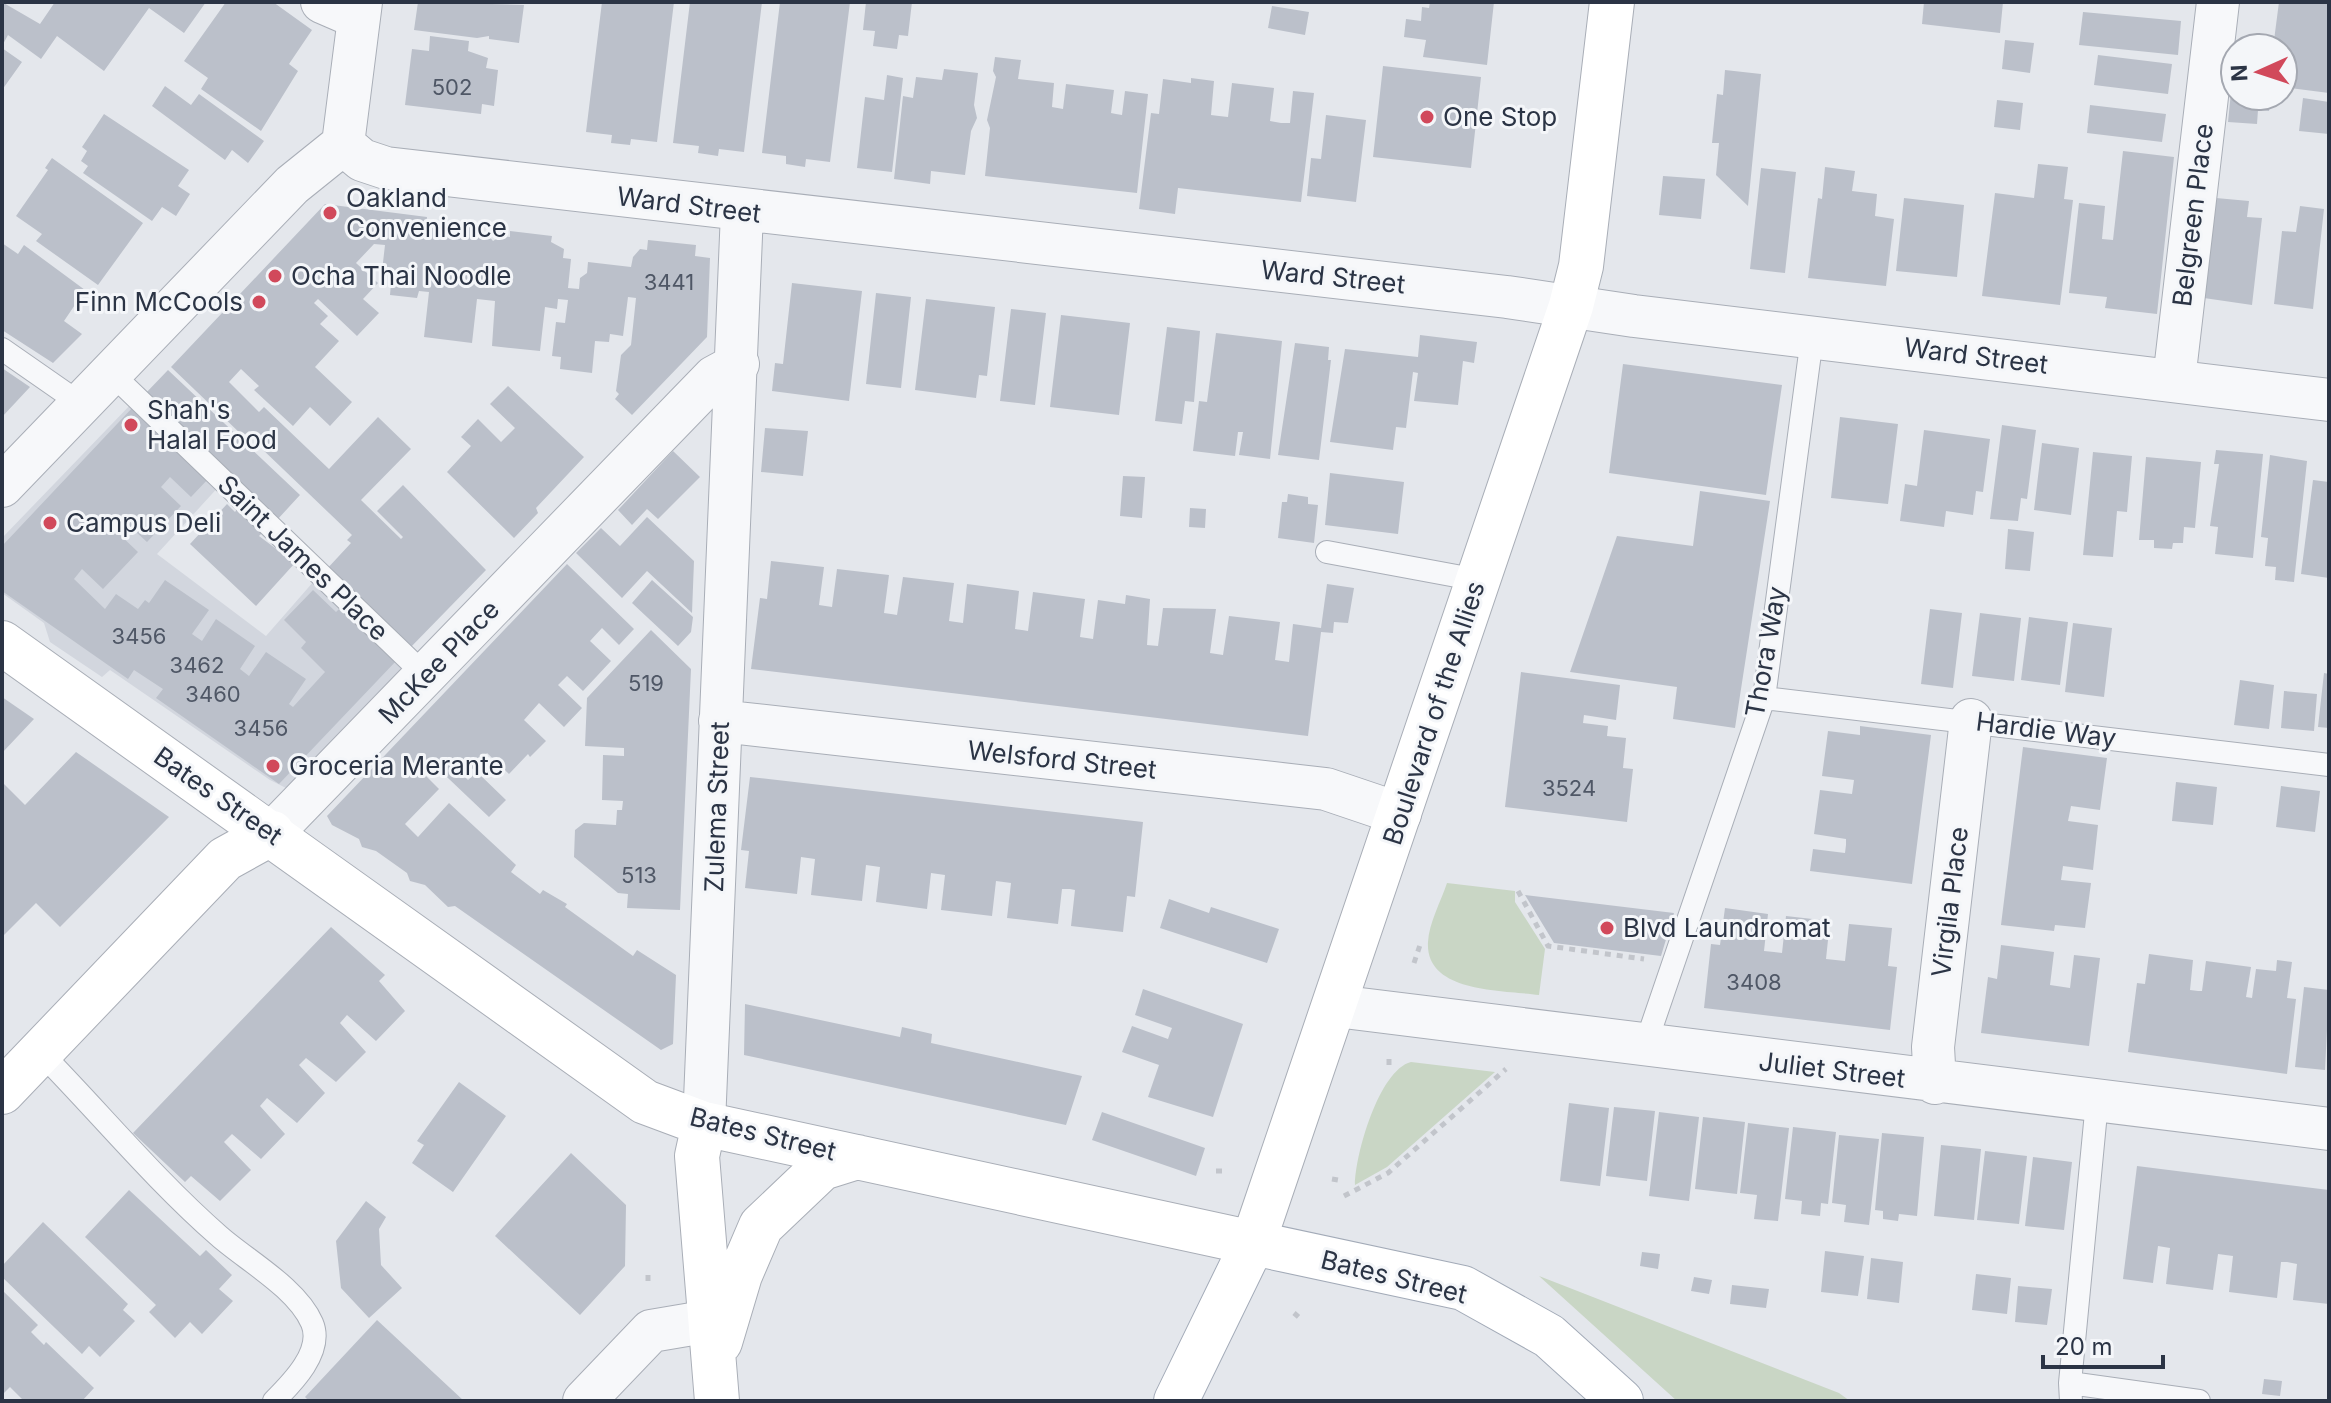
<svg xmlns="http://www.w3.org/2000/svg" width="2331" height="1403" viewBox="0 0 2331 1403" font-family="Inter,sans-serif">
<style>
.built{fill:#d2d6de}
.green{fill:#c9d6c5}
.building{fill:#bbc0ca}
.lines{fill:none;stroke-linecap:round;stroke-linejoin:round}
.lane-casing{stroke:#a9aeb7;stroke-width:24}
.street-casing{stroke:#a9aeb7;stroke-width:44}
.secondary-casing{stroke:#a9aeb7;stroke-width:46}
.primary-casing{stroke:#a3abb8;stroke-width:46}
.path{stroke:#c2c5cb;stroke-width:5;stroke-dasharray:6 6;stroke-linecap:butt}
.lane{stroke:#f7f8fa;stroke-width:22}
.street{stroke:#f7f8fa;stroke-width:42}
.secondary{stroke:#fff;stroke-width:44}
.primary{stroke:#fff;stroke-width:44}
.poi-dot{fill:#d1495b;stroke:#f4f6f9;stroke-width:3}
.labels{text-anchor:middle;stroke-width:6;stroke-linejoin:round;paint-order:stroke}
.number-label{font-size:22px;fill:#4f5766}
.poi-label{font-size:26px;fill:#2b3445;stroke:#f4f6f9;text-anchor:start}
.street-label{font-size:26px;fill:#2b3445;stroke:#f4f6f9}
</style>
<rect width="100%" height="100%" fill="#e4e7ec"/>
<path class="built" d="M134,401L222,483L157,554L266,636L321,573L411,664L290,790L270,780L110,670L102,677L50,642L44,623L2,593V538Z"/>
<path class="green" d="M1447,883L1515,891V902L1545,949L1539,995C1505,990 1425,994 1428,942C1429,923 1441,901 1447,883Z
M1411,1062L1495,1072L1387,1167L1355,1185C1355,1155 1379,1070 1411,1062Z
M1539,1276L1839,1393L1850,1401H1677Z"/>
<path class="building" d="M2,2L40,24L55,2H206L184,33L149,8L104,71L57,36L41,59L8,35L2,46Z
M226,2H273L312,30L289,64L298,71L261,131L201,89L208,78L184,61Z
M418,2L524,5L519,43L489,39V36L477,38L414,30Z
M602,2H674L657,142L631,139L630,145L611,143L612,135L586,132Z
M690,2H762L744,152L719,149L718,156L698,153L699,146L673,143Z
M780,2H850L830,162L806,159L805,167L786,164V156L762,153Z
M866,2H912L908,36L899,35L897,49L873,46L875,31L863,30Z
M1430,2H1494L1487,65L1423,57L1426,40L1404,37L1406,19L1421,21L1422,7L1429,8Z
M1924,2H2003L2000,33L1922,24Z
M2279,2H2329V93L2283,87V48H2273Z
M1272,6L1309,12L1305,35L1268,28Z
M2083,12L2181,21L2178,55L2079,45Z
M430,36L469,41L468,51L488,58L486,68L498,70L494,106L482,104L481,114L405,105L412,49L429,51Z
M2005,40L2034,43L2030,73L2002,69Z
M2,48L22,62L2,90Z
M2098,55L2172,64L2168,94L2094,85Z
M995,57L1021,60L1018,79L1054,83L1052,107L1063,109L1066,84L1114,90L1111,113L1116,114L1122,115L1125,91L1148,94L1137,193L985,176L990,128L987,120L996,77L993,71Z
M1383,66L1481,77L1471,168L1373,157Z
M944,69L978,73L974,105L977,118L971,131L965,175L931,171L930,184L894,179L903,96L913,98L916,77L942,80Z
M1725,70L1761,74L1748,206L1716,175L1719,143H1712L1717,94L1723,95Z
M887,75L903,78L892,172L857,168L865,97L884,100Z
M1191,78L1214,81L1211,115L1219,116L1228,117L1232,83L1274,88L1270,121L1281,123H1290L1293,91L1314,93L1301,202L1178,188L1175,214L1139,209L1151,113L1159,114L1163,79L1191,83Z
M165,86L191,105L199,94L264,141L248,163L232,150L225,160L152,106Z
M2231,92L2235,96H2271L2269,111L2258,110L2257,124L2228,122Z
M2303,98L2329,102V134L2299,131Z
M1997,100L2023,103L2020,130L1994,127Z
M2090,105L2166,114L2162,142L2087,133Z
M104,114L189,170L178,186L190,194L176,216L162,207L152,221L83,173L88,166L81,161L87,151L82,147Z
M1326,115L1366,120L1356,202L1307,196L1311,158L1321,159Z
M2123,151L2174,157L2157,314L2105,308L2107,297L2069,293L2079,203L2105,206L2102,239L2113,240Z
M52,158L143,223L98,285L36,241L42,234L16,216L48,170L45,168Z
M2038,164L2068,167L2064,199L2073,200L2060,305L1982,296L1995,193L2034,198Z
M1825,167L1855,171L1852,191L1877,194L1875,216L1894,219L1886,286L1808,278L1818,198L1822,199Z
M1761,168L1796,172L1785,273L1750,269Z
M1663,176L1705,179L1701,219L1659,215Z
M1904,198L1964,205L1957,277L1896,271Z
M2216,198L2249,201L2247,217L2262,218L2252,305L2204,298Z
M325,204L427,217L425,233L431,228L441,229V223L482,228L481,233L487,234L493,241L501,236L510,237V231L552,236L551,242L564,249L563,258L571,259L568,288L579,289L580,278L587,273L588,262L631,267L633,257L640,249L647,250L648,240L696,245L695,256L710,258L707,337L632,415L615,399L619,394L616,391L621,355L631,345L636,298L628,297L623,336L610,334L609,342L595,341L592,373L560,369L561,357L552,356L556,322L565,323L568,300L558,299L557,309L545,307L540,351L492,346L495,301L477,299L472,343L424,337L429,292L419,291L417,298L390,295L392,272L382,271L385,245L374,244L356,263L378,283L363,299L379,313L357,336L318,299L314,303L328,316L320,324L339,341L315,367L352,402L330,426L310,407L293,426L254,390L259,386L241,369L229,382L259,412L264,407L329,469L378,417L411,449L361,500L401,539L403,537L377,511L403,485L486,570L408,650L325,571L351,543L347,540L352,535L260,447L263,444L249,431L243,436L171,367Z
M2300,206L2324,209L2313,309L2274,304L2282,231L2296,232Z
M2,243L18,254L24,245L85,290L64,321L82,334L53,363L2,330Z
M792,283L862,291L849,401L772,391L775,363L783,364Z
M876,293L911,297L901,388L866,384Z
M926,299L995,307L987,376L979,375L976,398L915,390Z
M1011,309L1046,313L1035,405L1000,401Z
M1061,315L1130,323L1119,415L1050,407Z
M1167,327L1200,331L1194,402L1185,401L1182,424L1155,421Z
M1216,333L1282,341L1270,459L1239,455L1243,432H1238L1235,456L1193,451L1199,401L1207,402Z
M1420,335L1477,342L1474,363L1463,361L1458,405L1414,401L1418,373L1413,372L1406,428L1396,427L1393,450L1330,442L1345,349L1418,357Z
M1295,343L1329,347L1328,360H1331L1319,460L1278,455Z
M1623,364L1782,385L1766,495L1609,473Z
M2,368L30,387L2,417Z
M168,370L300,495L277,520L144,395Z
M508,386L584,457L536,508L538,513L514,538L447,472L471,446L461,437L478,419L501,442L515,428L490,404Z
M134,406L210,477L191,497L170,477L161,487L181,506L147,542L126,523L117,532L138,552L103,589L82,569L74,579L105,609L116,594L138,609L145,600L149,603L165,580L209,610L192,634L202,641L216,619L255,646L240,669L249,676L266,652L306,679L289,704L293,707L325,672L301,648L306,642L284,620L313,590L336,612L342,606L397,660L279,784L156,698L163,689L134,670L128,679L2,591V546Z
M1840,417L1898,424L1888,504L1831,498Z
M2002,425L2036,430L2027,499L2021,498L2018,521L1990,519Z
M765,428L808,431L803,476L761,472Z
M1924,430L1990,439L1983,492L1976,491L1973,515L1946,511L1944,527L1900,521L1905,484L1917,486Z
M2042,443L2079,448L2071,515L2034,510Z
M2216,450L2263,454L2253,558L2215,554L2218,527L2210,526L2219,464H2214Z
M673,451L700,477L658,519L647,509L632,525L618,510Z
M2093,452L2132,456L2127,512L2117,511L2113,557L2083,555Z
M2270,455L2307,461L2294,582L2275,580L2276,567L2265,566L2268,538L2261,537Z
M2146,457L2201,462L2195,528L2184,527L2183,543H2173L2172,549L2154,548V540H2139Z
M1330,473L1404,482L1398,534L1325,525Z
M1123,476L1145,477L1142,518L1120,516Z
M2313,480L2329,482V578L2301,574Z
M1700,491L1770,501L1735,728L1673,719L1677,687L1570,672L1617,536L1693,546Z
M1288,494L1308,497V504L1318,505L1314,543L1278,538L1282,502H1287Z
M227,504L235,512L238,508L263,532L259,536L295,563L256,606L190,544Z
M1190,508L1206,509L1205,528L1189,527Z
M647,517L694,561L692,613L647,571L622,598L576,553L601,528L620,546Z
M2008,529L2034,532L2030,571L2005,569Z
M771,561L824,567L819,605L832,607L837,569L889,575L884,613L891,614L897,615L903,577L954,583L949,621L963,623L967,584L1019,591L1015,629L1022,630L1028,631L1033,592L1085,599L1080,637L1093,639L1098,600L1125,604L1126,595L1150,599L1147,645L1158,646L1163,608L1216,609L1210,653L1223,655L1229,616L1280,622L1275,660L1289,662L1293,624L1321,628L1327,584L1354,588L1348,623L1334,622L1333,633L1321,632L1308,736L751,669L760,598L767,599Z
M567,564L634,629L619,645L602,628L590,641L611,661L583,691L567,676L558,685L582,708L564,727L539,703L524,720L546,741L530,757L528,754L509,774L487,753L465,777L468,780L477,772L506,800L489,817L428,759L418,768L439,789L405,824L418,837L449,803L516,865L511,872L540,894L543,890L567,904L565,907L633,956L637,950L676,975L673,1044L661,1050L455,906L448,907L425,885L410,881L407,873L376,851L362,847L359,839L332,825L327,816Z
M652,580L693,617L691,632L678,646L632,603Z
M1930,609L1962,613L1953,688L1921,684Z
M1980,613L2021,618L2014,681L1972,676Z
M2029,617L2068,622L2060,685L2021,680Z
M2073,623L2112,628L2104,697L2065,692Z
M651,630L691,669L680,910L627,908L628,894L618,893L574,857L575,830L584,823L616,825L617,810H622L623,801L602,800L603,755L624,756V748L585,746L587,698Z
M1521,672L1620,685L1616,720L1584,715L1583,723L1608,726L1607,736L1626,738L1623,768L1633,769L1627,822L1505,807Z
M2324,673L2329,674V728L2318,727Z
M2240,680L2274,685L2269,729L2234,725Z
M2284,691L2317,694L2314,731L2281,728Z
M2,697L34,719L2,753Z
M1860,726L1931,735L1912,884L1810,871L1813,849L1845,853L1846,845V839L1814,834L1820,790L1852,794L1854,780L1822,776L1828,731L1860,735Z
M2023,747L2107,758L2100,810L2071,806L2068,821L2098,825L2093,870L2063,866L2061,880L2091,883L2085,928L2055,925L2054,931L2001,925Z
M76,752L169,817L60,927L36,903L2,937V782L25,805Z
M750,777L1143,822L1135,897L1127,896L1123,932L1071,926L1075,890L1070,889H1062L1058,924L1007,918L1011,883L996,881L992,916L941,910L945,875L931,873L927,909L876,902L880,867L866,865L862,901L811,895L815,859L801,857L797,894L745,888L749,851L741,850Z
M2176,782L2217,787L2213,825L2172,821Z
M2281,786L2320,791L2315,832L2276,827Z
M1525,895L1674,913L1661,956L1554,943Z
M1169,899L1209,913L1211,907L1279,929L1267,963L1160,928Z
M1725,908L1768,914L1764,951L1774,952L1782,953L1786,916L1830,921L1826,959L1845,961L1849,924L1892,928L1888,966L1897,967L1890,1030L1704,1008L1711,944L1720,945Z
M331,927L385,975L379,981L405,1011L376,1041L347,1015L340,1023L366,1052L336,1082L306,1058L299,1065L325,1093L297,1123L267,1098L260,1106L285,1134L261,1159L232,1134L224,1142L251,1170L220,1201L191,1176L185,1182L133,1133Z
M2001,945L2054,952L2050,985L2070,988L2074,955L2100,958L2089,1046L1981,1033L1988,977L1997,979Z
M2149,954L2193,960L2190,990L2198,991H2202L2206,961L2251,967L2246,997L2252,998L2256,969L2276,971L2277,960L2292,962L2287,998L2296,999L2287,1074L2128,1052L2137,983L2145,984Z
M2304,987L2329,990L2325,1070L2295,1067Z
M1143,989L1243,1024L1213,1117L1148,1097L1159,1065L1122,1052L1132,1026L1168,1039L1170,1033L1172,1028L1135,1015Z
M745,1004L900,1037L902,1027L932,1034L931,1043L1082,1076L1066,1125L744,1055Z
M459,1082L506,1116L453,1192L412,1163L424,1145L417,1141Z
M1569,1103L1609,1108L1600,1186L1560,1181Z
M1614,1107L1655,1111L1647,1181L1606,1176Z
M1102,1112L1205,1148L1196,1176L1092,1140Z
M1659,1112L1699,1117L1689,1201L1649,1196Z
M1703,1117L1745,1122L1737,1194L1695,1189Z
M1748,1123L1789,1128L1778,1221L1754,1219L1757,1195L1740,1193Z
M1793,1127L1836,1132L1828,1204L1821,1203L1820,1216L1801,1214L1802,1201L1785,1199Z
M1882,1133L1924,1137L1917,1216L1899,1214L1898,1221L1883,1219V1211L1875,1210Z
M1839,1135L1879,1139L1869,1225L1844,1222L1846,1205L1832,1203Z
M1941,1145L1981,1149L1974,1220L1934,1216Z
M1985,1151L2027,1156L2019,1224L1977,1220Z
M571,1153L626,1205L625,1266L580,1315L495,1236Z
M2033,1157L2072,1162L2064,1230L2025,1226Z
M2137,1166L2329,1190V1304L2293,1300L2297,1264L2287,1262H2281L2277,1298L2229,1292L2233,1256L2218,1254L2213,1290L2166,1284L2170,1248L2158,1246L2153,1283L2123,1279Z
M129,1190L200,1256L206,1250L232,1275L219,1289L233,1301L202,1334L190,1322L175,1338L149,1312L156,1305L85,1237Z
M366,1201L386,1217L379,1229L381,1265L402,1288L369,1318L341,1288L336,1241Z
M43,1222L128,1304L123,1310L135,1321L100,1357L89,1346L82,1354L2,1277V1266Z
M1825,1251L1864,1256L1858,1296L1821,1292Z
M1642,1252L1660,1254L1658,1269L1640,1266Z
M1871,1258L1903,1262L1899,1303L1867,1299Z
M1976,1274L2011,1278L2007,1314L1972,1310Z
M1694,1277L1712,1280L1709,1294L1691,1291Z
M1732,1285L1769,1289L1766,1308L1730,1304Z
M2018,1286L2052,1289L2047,1325L2015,1322Z
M2,1290L38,1325L31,1332L44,1345L46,1342L94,1388L82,1401H24L10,1387L2,1395Z
M377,1320L464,1401H309L305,1397Z
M2264,1379L2282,1381L2280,1396L2262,1394Z"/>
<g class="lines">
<g class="lane-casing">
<path id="lane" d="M2,349L81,404
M111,373L426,676
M1327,552L1478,580
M1764,698L2329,765
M1645,1046L1764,698L1812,338
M40,1052C99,1112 155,1180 219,1236C246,1260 297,1288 312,1323C324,1351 292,1383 274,1401
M2070,1383L2199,1401
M2071,1401L2070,1383L2097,1102"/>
</g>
<g class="street-casing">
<path id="street" d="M322,2L359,18
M343,144L362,160L386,168L1507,297L1634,316L2329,400
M2174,380L2218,2
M2,486L292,185L343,144L361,2
M720,721L1326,789L1400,814
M272,833L714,377L738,364
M1336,1006L2329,1129
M1935,1083L1933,1047L1971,720
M704,1124L742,212
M584,1401L651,1331L710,1321"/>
</g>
<g class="secondary-casing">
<path id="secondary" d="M2,643L645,1102L704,1124L1253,1243L1571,306L1581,266L1612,2
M2,1092L225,859L272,833
M704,1124L697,1156L717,1401
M720,1342L740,1275L761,1226L822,1168L857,1157"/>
</g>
<g class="primary-casing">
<path id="primary" d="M1176,1401L1253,1243L1463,1288L1549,1336L1621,1401"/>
</g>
<path class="path" d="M1518,891L1548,946L1644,959
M1414,963L1420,945
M1389,1065V1058
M1216,1171H1224
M1332,1179L1343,1181
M1344,1196L1388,1173L1506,1069
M648,1275V1284
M1294,1313L1302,1320"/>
<use href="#lane" class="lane"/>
<use href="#street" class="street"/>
<use href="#secondary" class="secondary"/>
<use href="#primary" class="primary"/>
</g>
<g class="poi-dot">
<circle cx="1427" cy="117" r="8"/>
<circle cx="330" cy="213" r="8"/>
<circle cx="275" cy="276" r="8"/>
<circle cx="259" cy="302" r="8"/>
<circle cx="131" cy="425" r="8"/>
<circle cx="50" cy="523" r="8"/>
<circle cx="273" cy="766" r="8"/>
<circle cx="1607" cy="928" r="8"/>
</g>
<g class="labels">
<g class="number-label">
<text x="452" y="95">502</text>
<text x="669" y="290">3441</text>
<text x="139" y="644">3456</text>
<text x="197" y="673">3462</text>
<text x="646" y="691">519</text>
<text x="213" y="702">3460</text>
<text x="261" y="736">3456</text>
<text x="1569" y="796">3524</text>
<text x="639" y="883">513</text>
<text x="1754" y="990">3408</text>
</g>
<g class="poi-label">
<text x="1443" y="126">One Stop</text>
<text x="346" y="207">Oakland<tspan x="346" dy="30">Convenience</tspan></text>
<text x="291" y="285">Ocha Thai Noodle</text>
<text x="243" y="311" text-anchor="end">Finn McCools</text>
<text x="147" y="419">Shah's<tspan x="147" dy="30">Halal Food</tspan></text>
<text x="66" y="532">Campus Deli</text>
<text x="289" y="775">Groceria Merante</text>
<text x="1623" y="937">Blvd Laundromat</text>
</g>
<g class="street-label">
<text transform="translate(689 205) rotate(7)" y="9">Ward Street</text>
<text transform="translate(2193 215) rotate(-83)" y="9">Belgreen Place</text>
<text transform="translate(1333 277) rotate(6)" y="9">Ward Street</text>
<text transform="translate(1976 356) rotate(7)" y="9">Ward Street</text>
<text transform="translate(303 558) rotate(44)" y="9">Saint James Place</text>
<text transform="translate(1766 652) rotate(-80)" y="9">Thora Way</text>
<text transform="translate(439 662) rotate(-46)" y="9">McKee Place</text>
<text transform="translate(1434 713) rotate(-72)" y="9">Boulevard of the Allies</text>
<text transform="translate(2046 730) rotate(7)" y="9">Hardie Way</text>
<text transform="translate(1062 760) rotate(6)" y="9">Welsford Street</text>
<text transform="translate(218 796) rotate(35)" y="9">Bates Street</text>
<text transform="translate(717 807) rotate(-88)" y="9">Zulema Street</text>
<text transform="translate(1950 902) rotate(-83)" y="9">Virgila Place</text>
<text transform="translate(1832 1070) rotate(7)" y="9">Juliet Street</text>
<text transform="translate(763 1134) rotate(14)" y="9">Bates Street</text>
<text transform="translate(1394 1277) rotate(14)" y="9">Bates Street</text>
</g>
</g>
<rect width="2331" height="1403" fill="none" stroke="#2b3445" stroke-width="8"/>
<g transform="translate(2259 72) rotate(267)"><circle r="38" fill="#f4f6f9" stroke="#a4a8b1" stroke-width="2"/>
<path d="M0-6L14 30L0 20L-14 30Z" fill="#d1495b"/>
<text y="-12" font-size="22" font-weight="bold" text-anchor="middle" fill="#2b3445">N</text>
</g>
<path d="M2043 1355v12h120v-12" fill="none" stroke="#2b3445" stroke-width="4"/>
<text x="2055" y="1355" font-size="24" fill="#2b3445" stroke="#f4f6f9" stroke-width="6" paint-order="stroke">20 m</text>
</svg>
